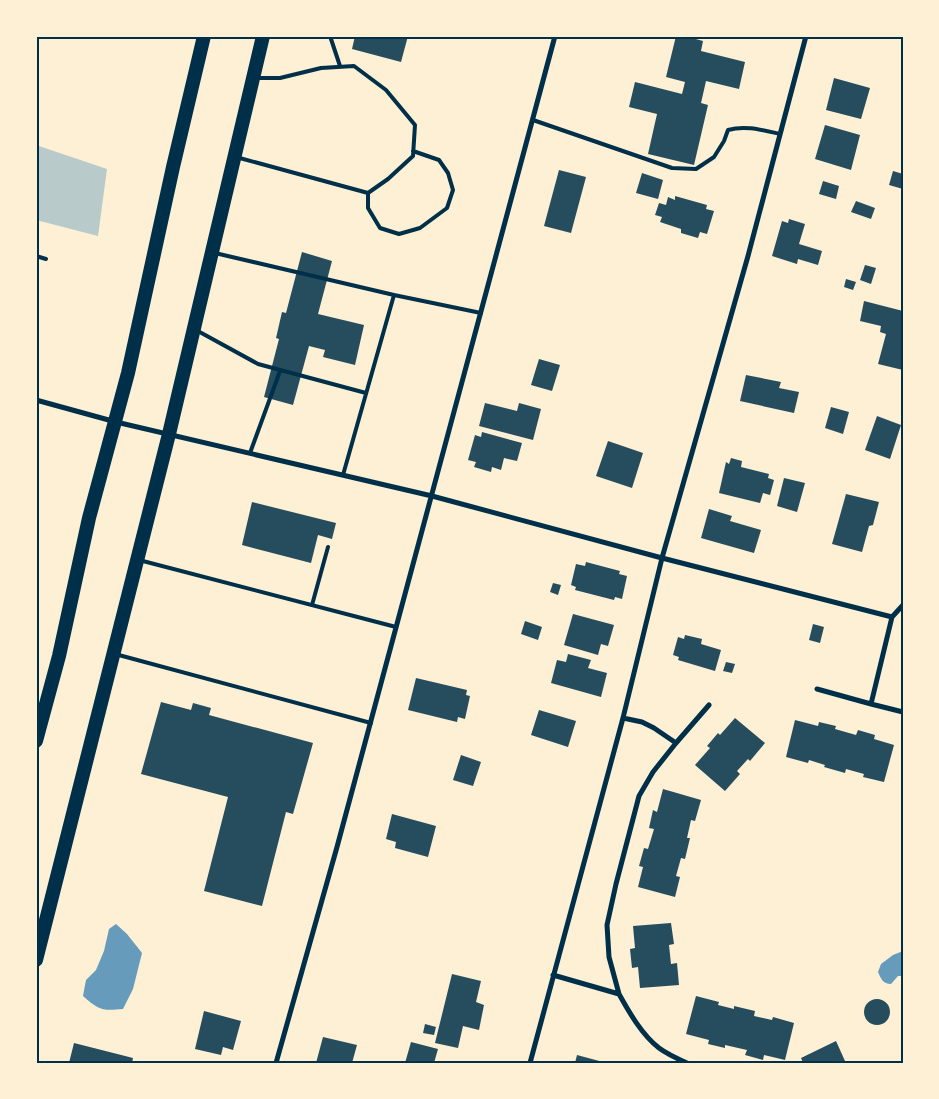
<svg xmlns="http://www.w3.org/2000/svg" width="939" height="1099" viewBox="0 0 939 1099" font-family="Spectral,serif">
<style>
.green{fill:#b9caca}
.water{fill:#669bbc}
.building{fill:#264d5e}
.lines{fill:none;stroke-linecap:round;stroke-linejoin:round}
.service{stroke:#003049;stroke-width:4}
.minor{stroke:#003049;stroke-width:5}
.trunk{stroke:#003049;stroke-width:14}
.neatline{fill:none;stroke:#003049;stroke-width:2}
</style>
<rect width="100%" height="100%" fill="#fdf0d5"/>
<path class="green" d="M36,145L107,169L98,236L36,220Z"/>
<path class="water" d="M116,924L127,934L142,953L133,989L123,1009C102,1011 99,1010 83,996L86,980L96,970L104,951L109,929Z
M903,951V976H898L891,984C883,984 881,979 878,972L881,964L893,955Z"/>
<path class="building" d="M355,36H408L401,62L352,49Z
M676,36H685L703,41L701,51L745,62L739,89L706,81L701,103L708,105L694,165L648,154L657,114L629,107L635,82L682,94L685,82L666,77Z
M834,78L870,88L861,119L826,110Z
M825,125L860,135L851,170L815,159Z
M559,170L586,177L571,233L544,226Z
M893,171L903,174V189L889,185Z
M642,173L663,180L658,199L636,193Z
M823,181L839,186L836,199L819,194Z
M675,196L707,205L706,209L714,211L707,234L700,232L698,238L681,233V229L660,222L662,217L655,215L659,203L666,205L668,197L675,200Z
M856,201L875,208L871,219L851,212Z
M789,219L805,224L799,244L822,251L818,265L798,259L797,264L772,256L782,221L788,223Z
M302,252L332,261L318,314L364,325L355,365L323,357L325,350L309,346L293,405L264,397L279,339L276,338L282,312L286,313Z
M865,265L876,268L871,284L860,280Z
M846,279L856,282L853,290L844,287Z
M864,301L903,311V370L878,364L886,334L880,332L881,326L860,321Z
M539,359L560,365L552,391L531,385Z
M746,375L781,382L779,388L799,392L794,413L740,401Z
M485,403L517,411L519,403L541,409L533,440L479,426Z
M831,407L849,412L843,434L825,428Z
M877,416L901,425L890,459L865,450Z
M482,432L522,443L517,461L504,458L501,470L492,467L491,472L474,467L476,462L468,460L475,435L481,437Z
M608,441L643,453L632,488L596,476Z
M731,458L742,461L741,467L769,474L768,478L774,480L770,495L763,493L760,503L719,493L726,462L729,464Z
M784,478L805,483L797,512L777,506Z
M846,494L879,502L873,525L869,526L862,552L832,544Z
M252,502L336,523L332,539L318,535L311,563L242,545Z
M709,509L732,516L730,521L761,530L754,553L701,538Z
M586,562L620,571L619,574L627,576L622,599L615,597L614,600L575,590L576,587L571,585L576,564L585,566Z
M553,583L561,585L558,595L550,592Z
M573,614L614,625L608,646L601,644L598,655L564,645Z
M525,621L542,627L538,640L521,634Z
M813,624L824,627L820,643L809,640Z
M685,635L702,639L701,644L721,650L715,671L678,660L679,657L673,655L678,637L684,639Z
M568,654L591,660L588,668L607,673L601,697L551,683L557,660L566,662Z
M726,662L735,664L732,673L723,671Z
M416,678L467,690L466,695L470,696L465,719L458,717L457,722L408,710Z
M161,702L191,710L193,703L211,708L209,715L313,743L293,814L286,812L262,906L204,891L228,797L141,774Z
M539,710L576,721L568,747L531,735Z
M735,718L765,743L750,761L748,759L737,771L740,774L725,791L695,765L710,748L707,746L718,733L720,735Z
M795,720L818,726L819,722L836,726L835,729L856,735L858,730L875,735L874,739L894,745L884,782L863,777L864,774L846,769L845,773L824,767L825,765L809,760L808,763L786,757Z
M461,755L481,762L473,786L453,780Z
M663,789L701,800L695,821L691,820L687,838H690L685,859L681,858L676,876L680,877L675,897L638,887L643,867L639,866L644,848L648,849L654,829L649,828L653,810L657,812Z
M392,814L436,826L428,857L395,848L396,842L386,839Z
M671,923L674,944L669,945L671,964L677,963L679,985L640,988L638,967L632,968L630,949L635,948L633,926Z
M452,974L481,981L476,1002L484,1005L479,1030L463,1026L458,1048L435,1043Z
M696,996L719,1002L718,1005L734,1009V1006L755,1011L754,1016L772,1020L773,1017L794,1023L785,1060L764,1055L763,1060L745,1055L747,1050L725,1045V1048L708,1044L709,1040L686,1034Z
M864 1012a13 13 0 1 1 26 0a13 13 0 1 1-26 0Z
M204,1011L241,1021L233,1050L223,1047L221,1055L195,1049Z
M425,1024L436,1027L434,1035L423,1033Z
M323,1037L357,1045L352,1063H316Z
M836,1041L845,1061L841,1063H803L801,1058Z
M411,1042L438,1049L434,1063H405Z
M74,1043L133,1058L132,1063H69Z
M577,1055L603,1062V1063H575Z"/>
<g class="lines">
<path class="service" d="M330,36L340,66
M533,120L672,168L696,169L714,157L724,141L728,130C745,125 762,130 780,134
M236,157L368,193L388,179L413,156L415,125L386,90L354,66L321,68L280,78H256
M368,193V208L380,228L399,234L420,228L447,208L453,190L448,173L439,160L413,151
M215,253L394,295L481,313
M36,256L46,259
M196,330L258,364L366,393
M250,453L280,371
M343,475L394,295
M139,560L396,627
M312,605L328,547
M115,654L371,723"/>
<path class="minor" d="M36,400L116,422L432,496L662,558L892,617
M903,605L892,617L871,704L903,712
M817,689L871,704
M623,718L642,722L654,728L676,743L709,705
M553,975L619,994L609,957L607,925L616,884L639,796L653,772L676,743
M619,994C629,1012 642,1035 659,1048C667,1054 678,1059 687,1063
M276,1063L337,847L555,36
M530,1063L623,718L662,558L748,256L806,36"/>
<path class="trunk" d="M36,741L59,656L89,518L128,373L173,167L204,36
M36,960L169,434L263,36"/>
</g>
<rect width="939" height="1099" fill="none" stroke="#fdf0d5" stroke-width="75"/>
<rect x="38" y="38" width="864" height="1024" class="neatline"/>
</svg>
